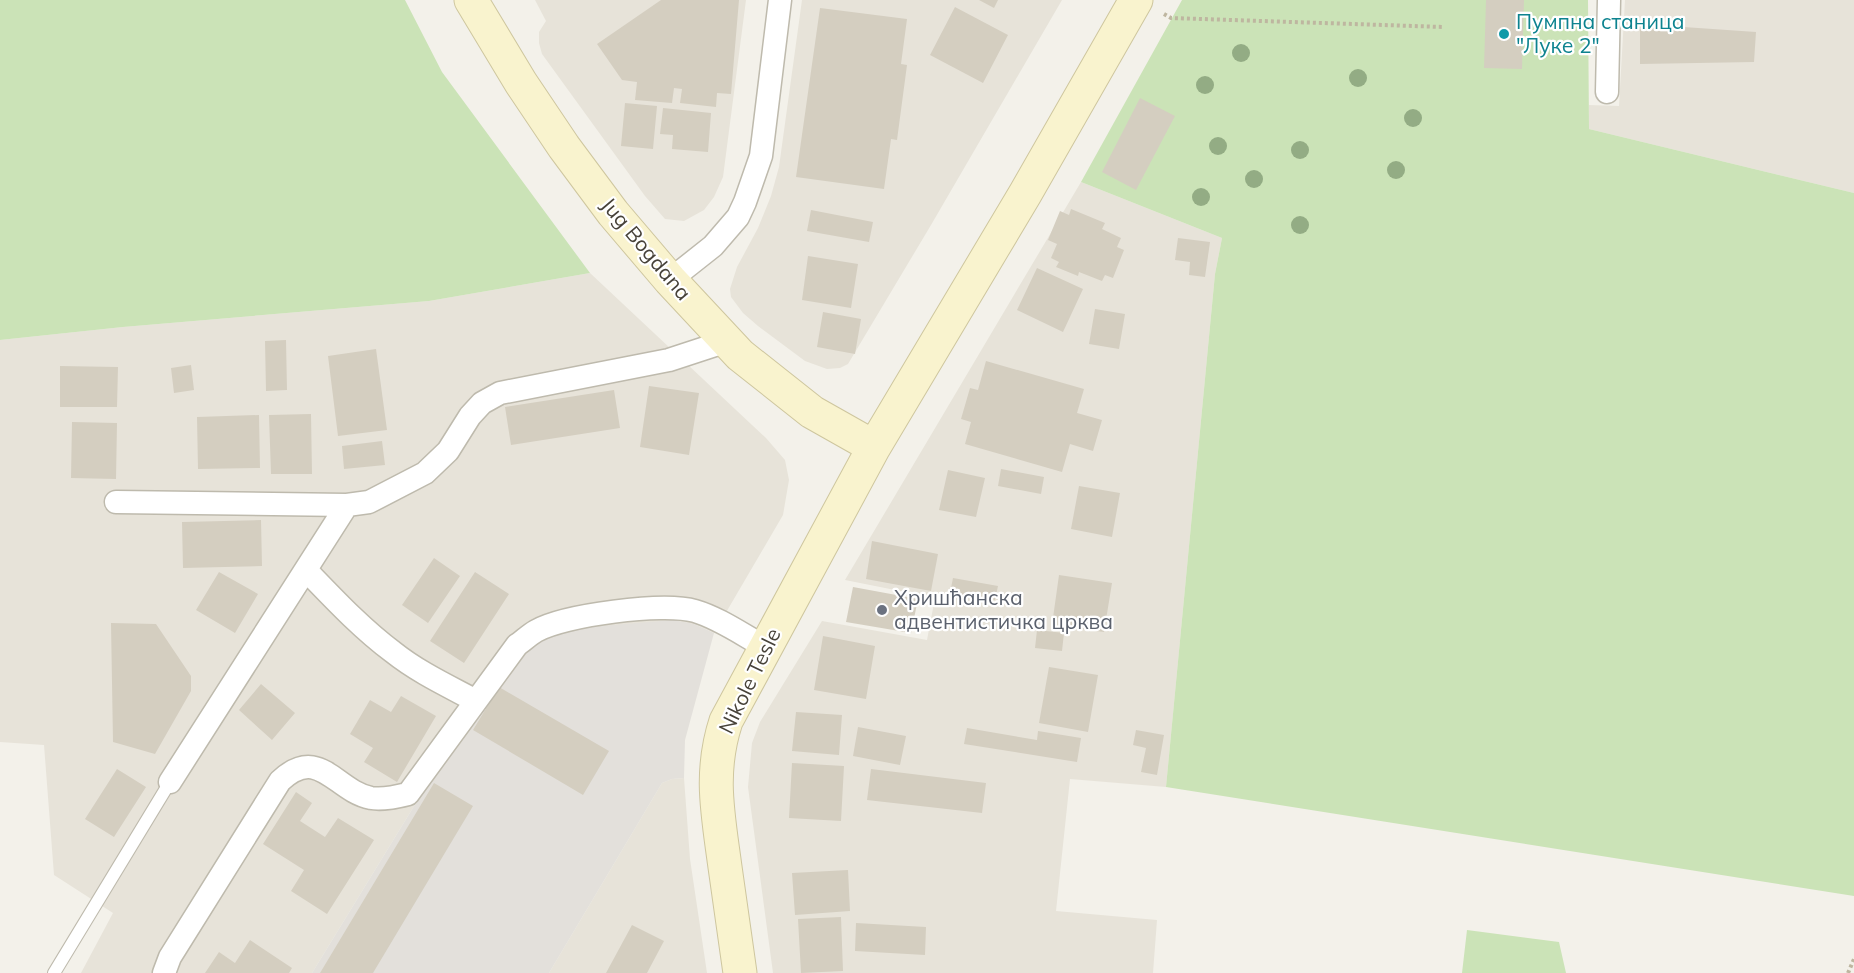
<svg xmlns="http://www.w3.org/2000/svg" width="1854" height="973" viewBox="0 0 1854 973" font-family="Mulish,sans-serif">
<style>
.residential{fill:#e7e3d9}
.industrial{fill:#e3e0db}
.green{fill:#cbe3b7}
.building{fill:#d4cec0}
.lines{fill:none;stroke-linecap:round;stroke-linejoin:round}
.lane-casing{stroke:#bebaad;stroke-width:14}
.street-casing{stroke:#bebaad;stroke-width:25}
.secondary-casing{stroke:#cec69e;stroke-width:35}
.path{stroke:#beb6a0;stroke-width:4;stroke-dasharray:3 3;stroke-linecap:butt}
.lane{stroke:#fff;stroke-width:12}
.street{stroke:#fff;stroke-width:22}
.secondary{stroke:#f9f3ce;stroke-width:33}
.tree{fill:#93ac84}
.culture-dot{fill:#0f9aa8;stroke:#fff;stroke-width:2}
.worship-dot{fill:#6b7280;stroke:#fff;stroke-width:2}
.labels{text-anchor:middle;stroke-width:4.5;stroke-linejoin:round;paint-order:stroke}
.culture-label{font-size:21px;fill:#0d838f;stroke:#fff;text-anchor:start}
.street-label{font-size:21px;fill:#474239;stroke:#fff}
.worship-label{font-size:21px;fill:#5b616d;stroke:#fff;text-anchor:start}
</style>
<rect width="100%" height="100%" fill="#f3f1ea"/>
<path class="residential" d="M535,0H746L723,177L714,197L704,210L684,221L665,219L645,196L542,54L539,43V32L546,21Z
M802,0H1062L931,225L848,364L840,368L827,369L805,361L758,326L743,313L731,297L730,289L737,267L758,228L771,196L779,167Z
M1625,0H1854V193L1589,129V105L1619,106Z
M1081,182L1222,238L1215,274L1166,787L1070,779L1056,911L1157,920L1153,973H773L748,787L752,743L760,722L822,621L927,640L935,598L845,580Z
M590,273L766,438L785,460L789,480L783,515L714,633L694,624L433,775L312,973H81L113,913L54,875L44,745L0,742V340L123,327L429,301Z
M684,778L690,859L707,973H549L662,783L672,779Z"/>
<path class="industrial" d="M673,620L694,624L714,633L685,740L684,778L672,779L662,783L549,973H312L433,775L525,654L547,636L578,628Z"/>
<path class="green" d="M0,0H405L442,72L590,273L429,301L123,327L0,340Z
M1182,0H1588L1589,129L1854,193V896L1166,787L1215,274L1222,238L1081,182Z
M1467,930L1559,942L1566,973H1462Z"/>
<path class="building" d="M661,0H739L731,94L717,93L716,107L680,103L682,89L674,88L672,103L635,100L637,82L622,80L597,44Z
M979,0H998L994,8Z
M1486,0H1524L1522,69L1484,68Z
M955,7L1008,35L983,83L930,55Z
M820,8L907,19L901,64L907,65L897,140L891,139L884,189L796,177Z
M1640,24L1756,32L1754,62L1640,64Z
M1140,98L1175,116L1136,190L1102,172Z
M625,103L657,106L653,149L621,146Z
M663,108L711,113L708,152L672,149L673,135L660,134Z
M1071,209L1105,223L1102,229L1121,238L1117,247L1124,250L1113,278L1105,275L1102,281L1079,272L1078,276L1056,267L1059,262L1051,258L1057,244L1048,240L1060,211L1069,215Z
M811,210L873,222L869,242L807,231Z
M1178,238L1210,242L1205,277L1189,275L1190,262L1175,260Z
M808,256L858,264L851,308L802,300Z
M1037,268L1083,289L1063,332L1017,310Z
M1095,309L1125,314L1119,349L1089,344Z
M823,312L861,319L855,354L817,347Z
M286,340L287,390L266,391L265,341Z
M376,349L387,430L338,436L328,356Z
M986,361L1084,389L1077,413L1102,420L1093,451L1070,444L1062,472L965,444L971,422L961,419L970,388L978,390Z
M191,365L194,390L174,393L171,368Z
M60,366L118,367L117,407H60Z
M649,386L699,393L689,455L640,447Z
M614,390L620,428L511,445L505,407Z
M311,414L312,474H271L269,415Z
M259,415L260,468L198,469L197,417Z
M72,422L117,423L116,479L71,478Z
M382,441L385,465L344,469L342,446Z
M1001,469L1044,477L1041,494L998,486Z
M948,470L985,478L976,517L939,510Z
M1079,486L1120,493L1112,537L1071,529Z
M261,520L262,566L183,568L182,522Z
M872,541L938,554L931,591L866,579Z
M434,558L460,576L428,623L402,605Z
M219,572L258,594L235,633L196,610Z
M475,572L509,594L464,663L430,641Z
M1059,575L1112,583L1104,632L1052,625Z
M953,578L998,586L995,600L950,593Z
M853,587L918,599L911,633L846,622Z
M111,623L156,624L191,676V691L155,754L113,742Z
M1037,630L1064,633L1062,651L1035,648Z
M823,636L875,646L866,699L814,690Z
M1049,667L1098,675L1088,732L1039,723Z
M261,684L295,713L272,740L239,710Z
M499,687L609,751L583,795L473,730Z
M401,696L436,716L397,782L364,762L373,748L350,734L370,700L391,712Z
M796,712L842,715L839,755L792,751Z
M858,727L906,736L900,765L853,756Z
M967,728L1037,740L1038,731L1081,738L1077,762L964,744Z
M1136,730L1164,735L1157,775L1141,772L1146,748L1133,745Z
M792,763L844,766L841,821L789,818Z
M117,769L146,787L114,837L85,819Z
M871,769L986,783L982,813L867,800Z
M434,783L473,806L373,973H320Z
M296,792L312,803L300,821L325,837L338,818L374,840L327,914L291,891L304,870L263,844Z
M848,870L850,911L795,915L792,873Z
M841,917L843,971L801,973L798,919Z
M856,923L926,927L925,955L855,951Z
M632,925L664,941L647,973H606Z
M250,940L292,968L289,973H205L219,952L235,963Z"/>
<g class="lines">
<g class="lane-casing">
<path id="lane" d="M54,973L170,782"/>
</g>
<g class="street-casing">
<path id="street" d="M1607,92L1609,0
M670,280L713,246L738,217L745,202L761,156L780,0
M116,502L347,505L369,502L425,473L448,451L470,416L482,403L500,393L669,360L727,341
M306,570C334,599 361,628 393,652C418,672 448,686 476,701
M170,782L347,505
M164,973L170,957L280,781C319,744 335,791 371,798C383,800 396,797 408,794L517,645C523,641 529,635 536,631C564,615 663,602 695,611C719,618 743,635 765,647"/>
</g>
<g class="secondary-casing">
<path id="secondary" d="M471,0L521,83L564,147L613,213L670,280L740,355L812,412L874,447
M740,973C735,938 730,903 725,867C718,814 709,773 726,721L874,447L1025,194L1136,0"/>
</g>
<path class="path" d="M1164,14L1171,18L1444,27
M1848,973L1854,959"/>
<use href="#lane" class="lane"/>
<use href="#street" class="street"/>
<use href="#secondary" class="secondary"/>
</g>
<g class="tree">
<circle cx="1241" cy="53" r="9"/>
<circle cx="1358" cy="78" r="9"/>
<circle cx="1205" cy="85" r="9"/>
<circle cx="1413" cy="118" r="9"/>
<circle cx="1218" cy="146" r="9"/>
<circle cx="1300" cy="150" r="9"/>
<circle cx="1396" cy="170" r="9"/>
<circle cx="1254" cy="179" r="9"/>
<circle cx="1201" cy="197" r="9"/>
<circle cx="1300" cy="225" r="9"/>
</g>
<circle class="culture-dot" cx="1504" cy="34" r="6"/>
<circle class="worship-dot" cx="882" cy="610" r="6"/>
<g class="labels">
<g class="culture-label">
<text x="1516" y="29">Пумпна станица<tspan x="1516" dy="24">"Луке 2"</tspan></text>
</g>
<g class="street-label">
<text transform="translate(646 249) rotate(50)" y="7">Jug Bogdana</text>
<text transform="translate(750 681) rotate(-64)" y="7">Nikole Tesle</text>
</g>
<g class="worship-label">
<text x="894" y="605">Хришћанска<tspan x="894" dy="24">адвентистичка црква</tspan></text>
</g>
</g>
</svg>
